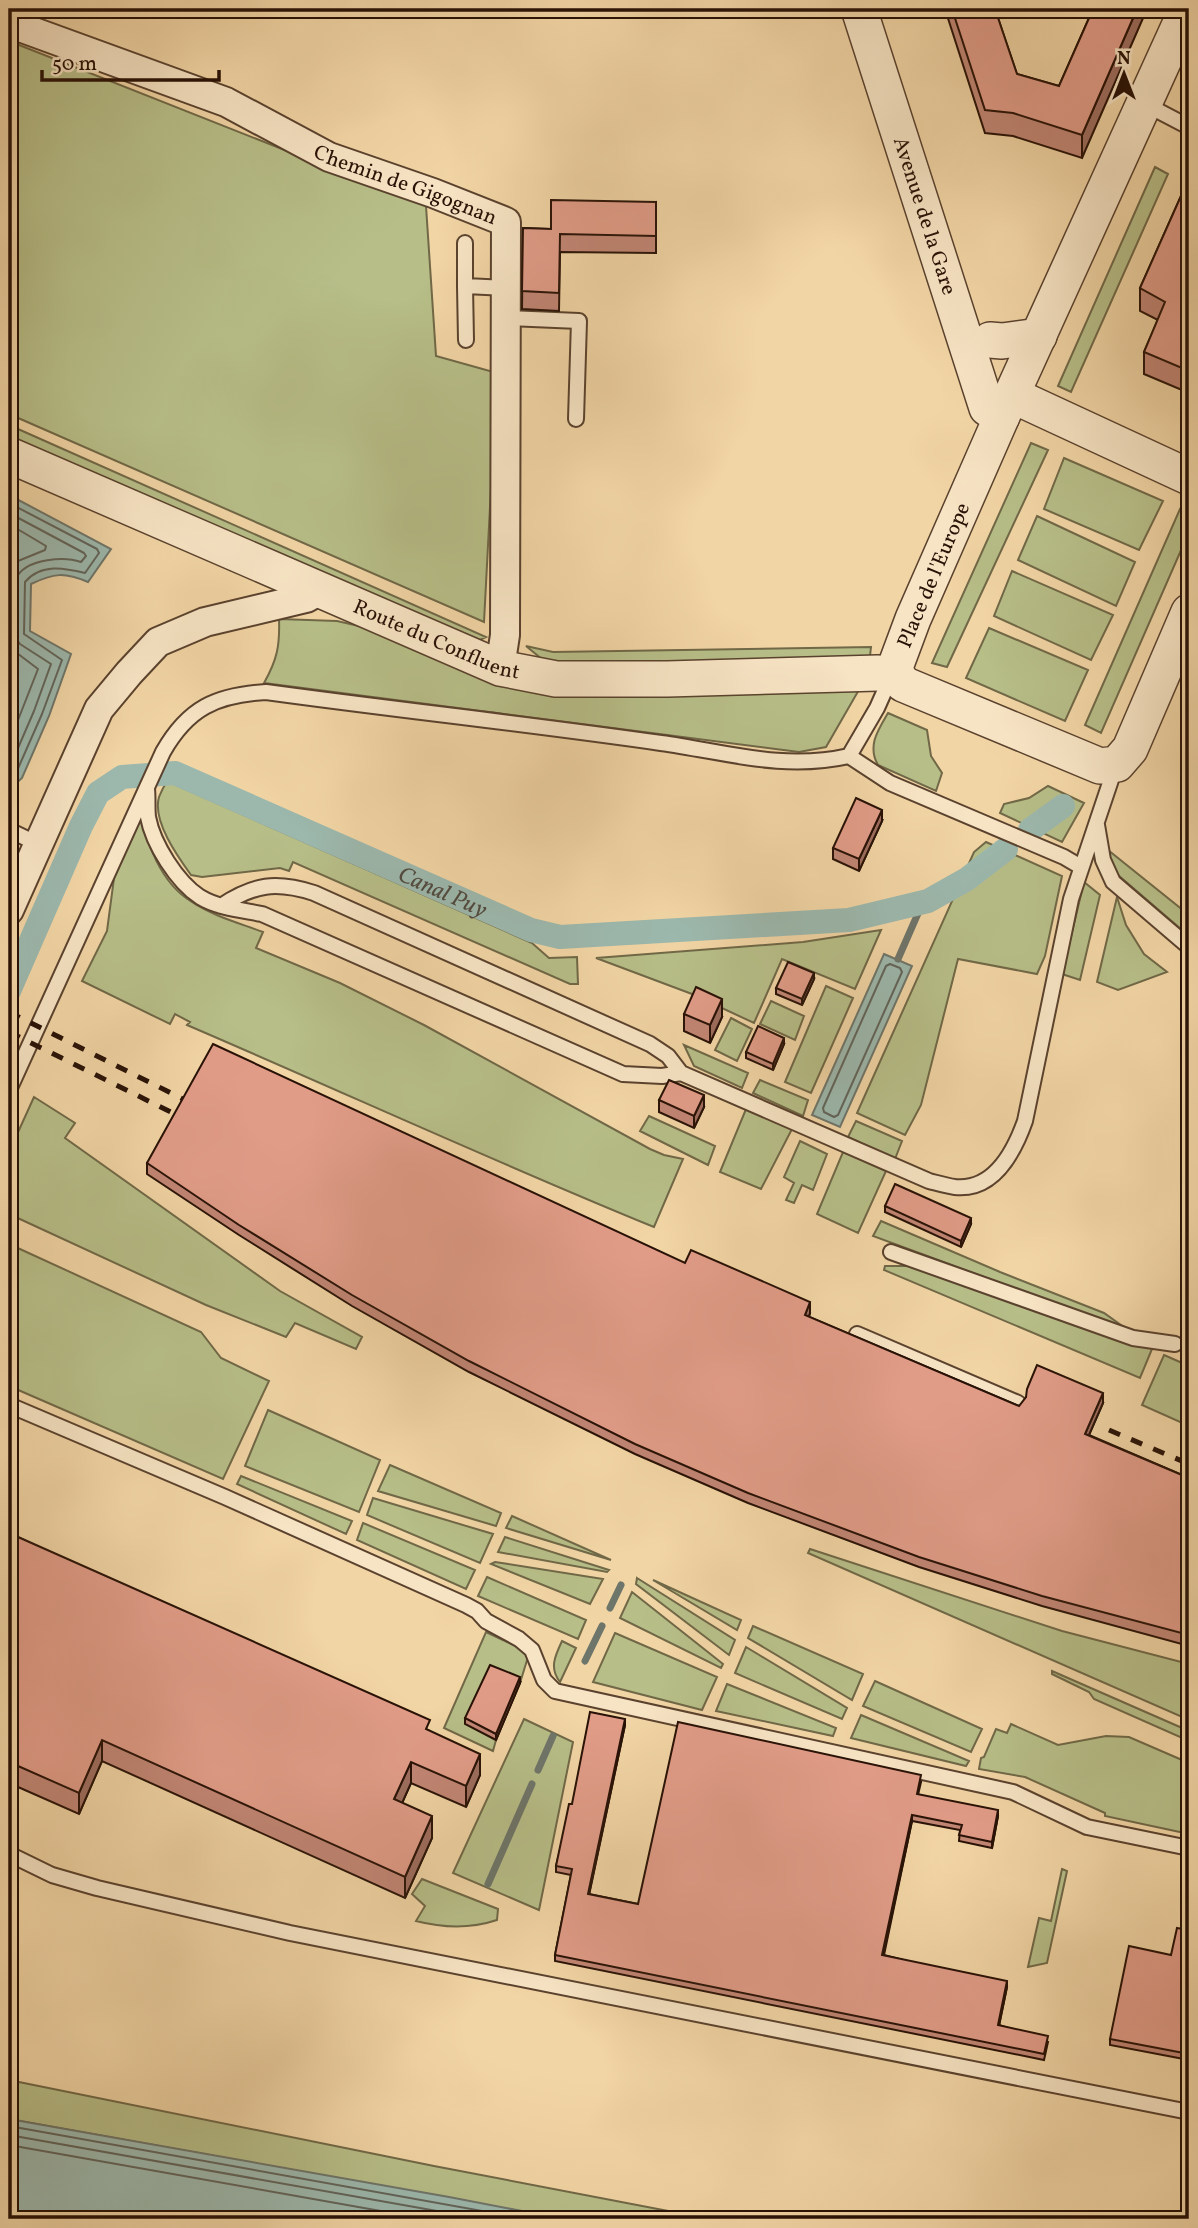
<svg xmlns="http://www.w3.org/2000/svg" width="1198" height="2228" viewBox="0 0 1198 2228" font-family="Vollkorn,serif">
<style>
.green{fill:#b7be88;stroke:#706847;stroke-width:2}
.water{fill:#9cb8ad;stroke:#6e756a;stroke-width:2}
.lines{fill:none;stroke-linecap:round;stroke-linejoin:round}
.shore{stroke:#62645a;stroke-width:2}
.stream{stroke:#6e756a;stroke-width:7}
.canal{stroke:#9cb8ad;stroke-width:24}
.service-casing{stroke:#5a422e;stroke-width:18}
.minor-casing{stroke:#5a422e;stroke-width:32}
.tertiary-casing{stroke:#5a422e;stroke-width:38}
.service{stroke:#f7e4c4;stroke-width:14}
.minor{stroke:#f7e4c4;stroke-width:28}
.tertiary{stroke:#f7e4c4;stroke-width:35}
.rail{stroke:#281106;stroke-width:5;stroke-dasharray:12 12;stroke-linecap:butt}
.wall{fill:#c28675;stroke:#281106;stroke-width:2}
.shaded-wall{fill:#9e6d5f;stroke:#281106;stroke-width:2}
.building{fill:#e19c88;stroke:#281106;stroke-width:2}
.labels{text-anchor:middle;stroke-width:7;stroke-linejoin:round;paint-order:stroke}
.street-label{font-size:21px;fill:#281106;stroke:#f7e4c4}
.water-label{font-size:23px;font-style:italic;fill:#514b40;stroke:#f7e4c4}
</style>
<rect width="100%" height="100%" fill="#f2d5a5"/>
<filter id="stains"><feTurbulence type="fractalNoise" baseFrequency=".00286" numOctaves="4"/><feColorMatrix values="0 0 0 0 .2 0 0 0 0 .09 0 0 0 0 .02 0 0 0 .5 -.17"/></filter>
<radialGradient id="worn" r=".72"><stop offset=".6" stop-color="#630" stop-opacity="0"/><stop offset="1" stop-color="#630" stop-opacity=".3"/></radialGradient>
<path class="green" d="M9,41L426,206L436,356L497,373L484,622L9,414Z
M1155,167L1168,174L1071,392L1058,386Z
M9,425L486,637L480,640L9,440Z
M1031,443L1048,450L947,667L932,663Z
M1064,458L1163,501L1139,550L1044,509Z
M1180,509L1189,514V532L1101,733L1085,725Z
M1037,516L1135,562L1116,606L1018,560Z
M1012,571L1113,615L1091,660L994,616Z
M279,619L337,621L381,631L488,676L860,688L826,747L799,752L264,683C277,660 280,646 279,619Z
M989,628L1088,670L1065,721L966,678Z
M526,646L553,652L871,647L870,656L863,660L549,665Z
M888,713L927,730L931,756L942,773L936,791L878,765C867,746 878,730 888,713Z
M167,781L532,943L549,958L577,957L578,984H570L293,862L289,871L280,868L202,877L191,875C178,857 152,821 159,797C161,792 164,786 167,781Z
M1048,786L1084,803L1062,842L1000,813L1004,804L1029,798Z
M143,808C143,841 162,884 192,902C213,916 239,923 263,932L256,948L340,983L424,1025L650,1149L664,1155L683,1159L654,1227C497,1163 343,1092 187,1025L190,1022L175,1014L170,1024L82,981L107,931L114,878Z
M986,842L1062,876L1045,956L1037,974L958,959L921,1105L905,1135L857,1113L974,852Z
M1108,850L1189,915V936L1118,875L1109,859Z
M1084,882L1100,895L1080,980L1062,974Z
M1117,897L1126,925L1144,954L1167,972L1118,990L1097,982Z
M881,930L855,989L782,959L754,1023L692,994L596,958L803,942Z
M826,986L853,998L811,1093L785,1082Z
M771,1001L804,1016L795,1040L760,1024Z
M731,1018L752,1029L737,1061L715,1050Z
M684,1045L748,1073L742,1088L694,1066Z
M760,1080L808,1100L803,1116L753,1093Z
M34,1097L75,1123L65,1138L280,1291L362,1337L356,1349L295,1323L286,1337L206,1305L9,1214V1152Z
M746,1109L792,1129L761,1189L720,1172Z
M649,1116L715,1146L708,1165L640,1131Z
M856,1121L902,1141L895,1159L848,1137Z
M800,1141L827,1154L813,1190L802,1185L794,1203L786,1200L794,1183L784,1177Z
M843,1152L886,1171L858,1233L817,1214Z
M881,1221L1000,1272L1104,1313L1128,1330L873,1236Z
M9,1244L201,1332L221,1358L269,1381L223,1479L9,1386Z
M885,1266H917L1152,1349L1140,1378L884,1270Z
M1164,1355L1189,1366V1426L1142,1405Z
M268,1410L380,1460L359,1512L245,1466Z
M390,1465L501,1513L496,1526L378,1491Z
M241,1476L352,1521L346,1534L237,1484Z
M373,1498L493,1534L480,1563L367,1515Z
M512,1516L611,1560L506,1528Z
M363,1523L475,1570L466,1589L357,1540Z
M505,1537L609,1570L607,1572L498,1552Z
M810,1549L1062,1631L1189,1664V1720L808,1553Z
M495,1562L603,1579L590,1604L491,1564Z
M487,1577L586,1620L578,1639L478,1596Z
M637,1578L735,1640L729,1655L636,1584Z
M653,1580L741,1620L737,1630Z
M632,1592L723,1664L721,1668L620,1618Z
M753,1626L863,1674L852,1700L748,1638Z
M486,1632L520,1648L528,1657L520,1683L489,1671L496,1740L493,1751L444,1728Z
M615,1633L717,1677L702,1710L593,1682Z
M562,1641L576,1648L560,1682C549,1668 555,1656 562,1641Z
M746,1647L847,1708L842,1719L735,1673Z
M1052,1671L1189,1731V1741L1094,1699L1089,1692L1052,1674Z
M875,1681L982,1729L971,1752L863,1706Z
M727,1684L836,1728L833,1736L716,1711Z
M861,1715L969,1761L966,1766L851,1738Z
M524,1719L573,1742L539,1910L453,1873Z
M1011,1724L1058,1745L1106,1736L1129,1737L1189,1763V1834L1105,1816V1813L1025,1777L979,1769L981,1758L984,1757L996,1729L1007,1733Z
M1062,1869L1067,1871L1047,1963L1028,1967L1039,1918L1051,1921Z
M422,1879L498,1909L497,1920C470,1929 443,1928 416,1921L425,1906L412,1894Z
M9,2080L434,2166L710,2219H563L9,2119Z"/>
<path class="water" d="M9,495L111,549L88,582C64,572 54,573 31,584L30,631L71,654L49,716L22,778L11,788L9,787Z
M884,954L912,966L840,1127L812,1115Z
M9,2119L449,2197L563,2219H9Z"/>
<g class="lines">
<path class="shore" d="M9,503L97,549L99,553L85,573C65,568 41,563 25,582L24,634L62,660L42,714L16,773L9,780
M9,513L84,553L86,556L81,562C64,556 29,559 18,575C15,580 14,629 15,637L20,644L51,664L34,711L9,769
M9,524L46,546L45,550L18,561L9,571
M9,647L38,669L9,743
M890,964L900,968L902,972L838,1115L834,1117L824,1112L823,1108L886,966Z
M9,2126L527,2219
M9,2135L482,2219
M9,2145L426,2219"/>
<path class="stream" d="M898,959L923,902
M610,1608L621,1585
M585,1661L602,1626
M538,1770L553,1736
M488,1884L532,1784"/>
<g class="canal">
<path d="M1030,830L1063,806"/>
<path id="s1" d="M9,991L81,826L98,793L122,777L175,773L531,930L560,937L849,920L928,901L967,879L1006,849"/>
</g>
<g class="service-casing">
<path id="service" d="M1145,104L1189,127
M465,243V286
M507,318L579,321L576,419
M466,340L465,286L507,288
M849,756L890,783L1064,857L1081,867
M147,789C148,798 147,808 148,817C153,844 177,882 200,897C218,908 242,910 262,914L623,1074L662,1076L681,1073
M1097,825L1103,860L1113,882L1189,947
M9,830L40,845
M221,906C254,884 276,881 314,893L650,1044L668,1056L681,1073L929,1181C937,1183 947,1186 955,1187C994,1191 1014,1152 1025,1121L1071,899L1116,765
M9,1090L163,752C188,708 216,695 266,692C397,710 529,724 661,743C726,752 783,771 849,756L877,708L893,672
M891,1252L1133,1338L1175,1344
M857,1334L1018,1403
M9,1405L225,1497L466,1605L477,1611L486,1621L519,1639L532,1650L544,1680L555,1691L1013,1792L1087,1827L1189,1848
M9,1854L52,1875L97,1888L290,1933L1189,2112"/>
</g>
<g class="minor-casing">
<g id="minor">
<path id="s2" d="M9,23L226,102L329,157L433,193L506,222L505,635L500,668"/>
<path d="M9,910L99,709L129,673L158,642L205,622L306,598L320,590"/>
</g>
</g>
<g class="tertiary-casing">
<g id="tertiary">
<path id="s3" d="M859,9L987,408L1002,416"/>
<path d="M1187,9L1002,416L913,619L894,670L903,684L1100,766L1117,764L1130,749L1189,612"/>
<path d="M990,340L1002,341L1039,336"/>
<path d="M1012,395L1189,477"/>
<path id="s4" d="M9,455L500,668L556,679H667L878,673"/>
</g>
</g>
<use href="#service" class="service"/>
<use href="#minor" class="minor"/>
<use href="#tertiary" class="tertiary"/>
<path class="rail" d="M9,1012L199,1107
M9,1032L193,1123
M1109,1430L1189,1464"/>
</g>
<path class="wall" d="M945,9H995L1017,74L1059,86L1093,9L1082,158L1013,136L985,133Z
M1189,178V393L1144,374V352L1158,320L1140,311V288Z
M656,202V253L560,252L559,311L522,309L523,228L551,229Z
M882,821L859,871L833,859V848Z
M814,979L802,1005L776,994V988Z
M684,1014L722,1017L710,1043L684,1031Z
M784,1044L773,1070L746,1058V1052Z
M659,1100L704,1107L694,1128L659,1112Z
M147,1163L685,1263L810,1313L809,1317L1019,1406L1103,1403L1089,1435L1189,1478V1646L1042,1606L919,1567L748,1503L635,1454L469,1372L352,1306L239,1235L147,1174Z
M885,1206L971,1224L961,1247L885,1212Z
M9,1533L430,1731L480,1775L466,1807L411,1783L402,1803L432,1838L405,1898L102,1761L79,1814L9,1783Z
M520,1683L496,1740L465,1724V1718Z
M625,1725L589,1894L638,1904L921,1782L918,1795L998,1816L992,1848L959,1841L960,1830L912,1821L884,1955L1007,1987L999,2025L1048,2042L1044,2060L555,1961V1955L571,1875L556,1872V1866L572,1804Z
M1189,1930V2060L1110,2045V2039Z"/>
<path class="shaded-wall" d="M1137,9H1147L1082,158V135Z
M882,810V821L859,871V859Z
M814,973V979L802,1005V999Z
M722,999V1017L710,1043V1025Z
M784,1038V1044L773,1070V1064Z
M704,1095V1107L694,1128V1116Z
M971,1218V1224L961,1247V1241Z
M810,1302V1313L805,1326V1315Z
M1103,1393V1403L1085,1444V1434Z
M520,1677V1683L496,1740V1734Z
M625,1719V1725L588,1900V1894Z
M102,1740V1761L79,1814V1793Z
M480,1754V1775L466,1807V1786Z
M411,1762V1783L394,1821V1799Z
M998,1810V1816L992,1848V1842Z
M912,1815V1821L882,1961V1955Z
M432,1816V1838L405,1898V1877Z
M1007,1981V1987L998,2031V2025Z"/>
<path class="building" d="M952,9H995L1017,74L1059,86L1093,9H1137L1082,135L1013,113L985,110Z
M1189,178V371L1144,352L1165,302L1140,288Z
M551,200L656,202V236L560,234L559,293L522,291L523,228L551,229Z
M856,798L882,810L859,859L833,848Z
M788,962L814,973L802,999L776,988Z
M696,987L722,999L710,1025L684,1014Z
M758,1026L784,1038L773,1064L746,1052Z
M213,1044L685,1263L691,1250L810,1302L805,1315L1019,1406L1026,1397L1027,1389L1037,1365L1103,1393L1085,1434L1189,1478V1635L1042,1596L919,1557L748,1493L635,1444L469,1361L352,1295L239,1225L147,1163Z
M669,1080L704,1095L694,1116L659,1100Z
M895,1184L971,1218L961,1241L885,1206Z
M9,1533L430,1720L426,1729L480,1754L466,1786L411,1762L394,1799L432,1816L405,1877L102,1740L79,1793L9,1762Z
M490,1665L520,1677L496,1734L465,1718Z
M590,1712L625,1719L588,1894L638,1904L678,1722L921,1775L917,1794L998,1810L992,1842L959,1835L962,1825L912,1815L882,1955L1007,1981L998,2025L1048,2036L1044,2054L555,1955L572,1869L556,1866L569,1804H572Z
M1177,1928L1189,1930V2054L1110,2039L1129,1946L1171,1955Z"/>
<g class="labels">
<g class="street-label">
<text dy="7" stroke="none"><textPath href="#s2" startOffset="429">Chemin de Gigognan</textPath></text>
<text dy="7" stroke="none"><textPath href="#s3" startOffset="217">Avenue de la Gare</textPath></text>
<text transform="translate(933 575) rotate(-67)" y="7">Place de l'Europe</text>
<text dy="7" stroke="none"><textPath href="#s4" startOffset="466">Route du Confluent</textPath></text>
</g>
<g class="water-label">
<text dy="8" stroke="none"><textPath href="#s1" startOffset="592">Canal Puy</textPath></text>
</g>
</g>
<rect width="1198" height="2228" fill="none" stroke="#f2d5a5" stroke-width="35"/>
<rect x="10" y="10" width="1177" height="2207" fill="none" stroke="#281106" stroke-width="3.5"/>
<rect x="18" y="18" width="1163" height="2193" fill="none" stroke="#281106" stroke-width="2"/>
<g transform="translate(1124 74)" stroke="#f7e4c4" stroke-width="5" paint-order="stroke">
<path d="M0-5L12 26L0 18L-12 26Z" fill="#281106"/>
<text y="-10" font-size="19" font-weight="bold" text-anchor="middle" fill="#281106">N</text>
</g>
<path d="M42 70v10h177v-10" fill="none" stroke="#281106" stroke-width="3.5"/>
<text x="52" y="70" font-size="21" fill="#281106" stroke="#f7e4c4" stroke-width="5" paint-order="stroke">50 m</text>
<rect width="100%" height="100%" filter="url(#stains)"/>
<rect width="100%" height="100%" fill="url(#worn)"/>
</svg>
